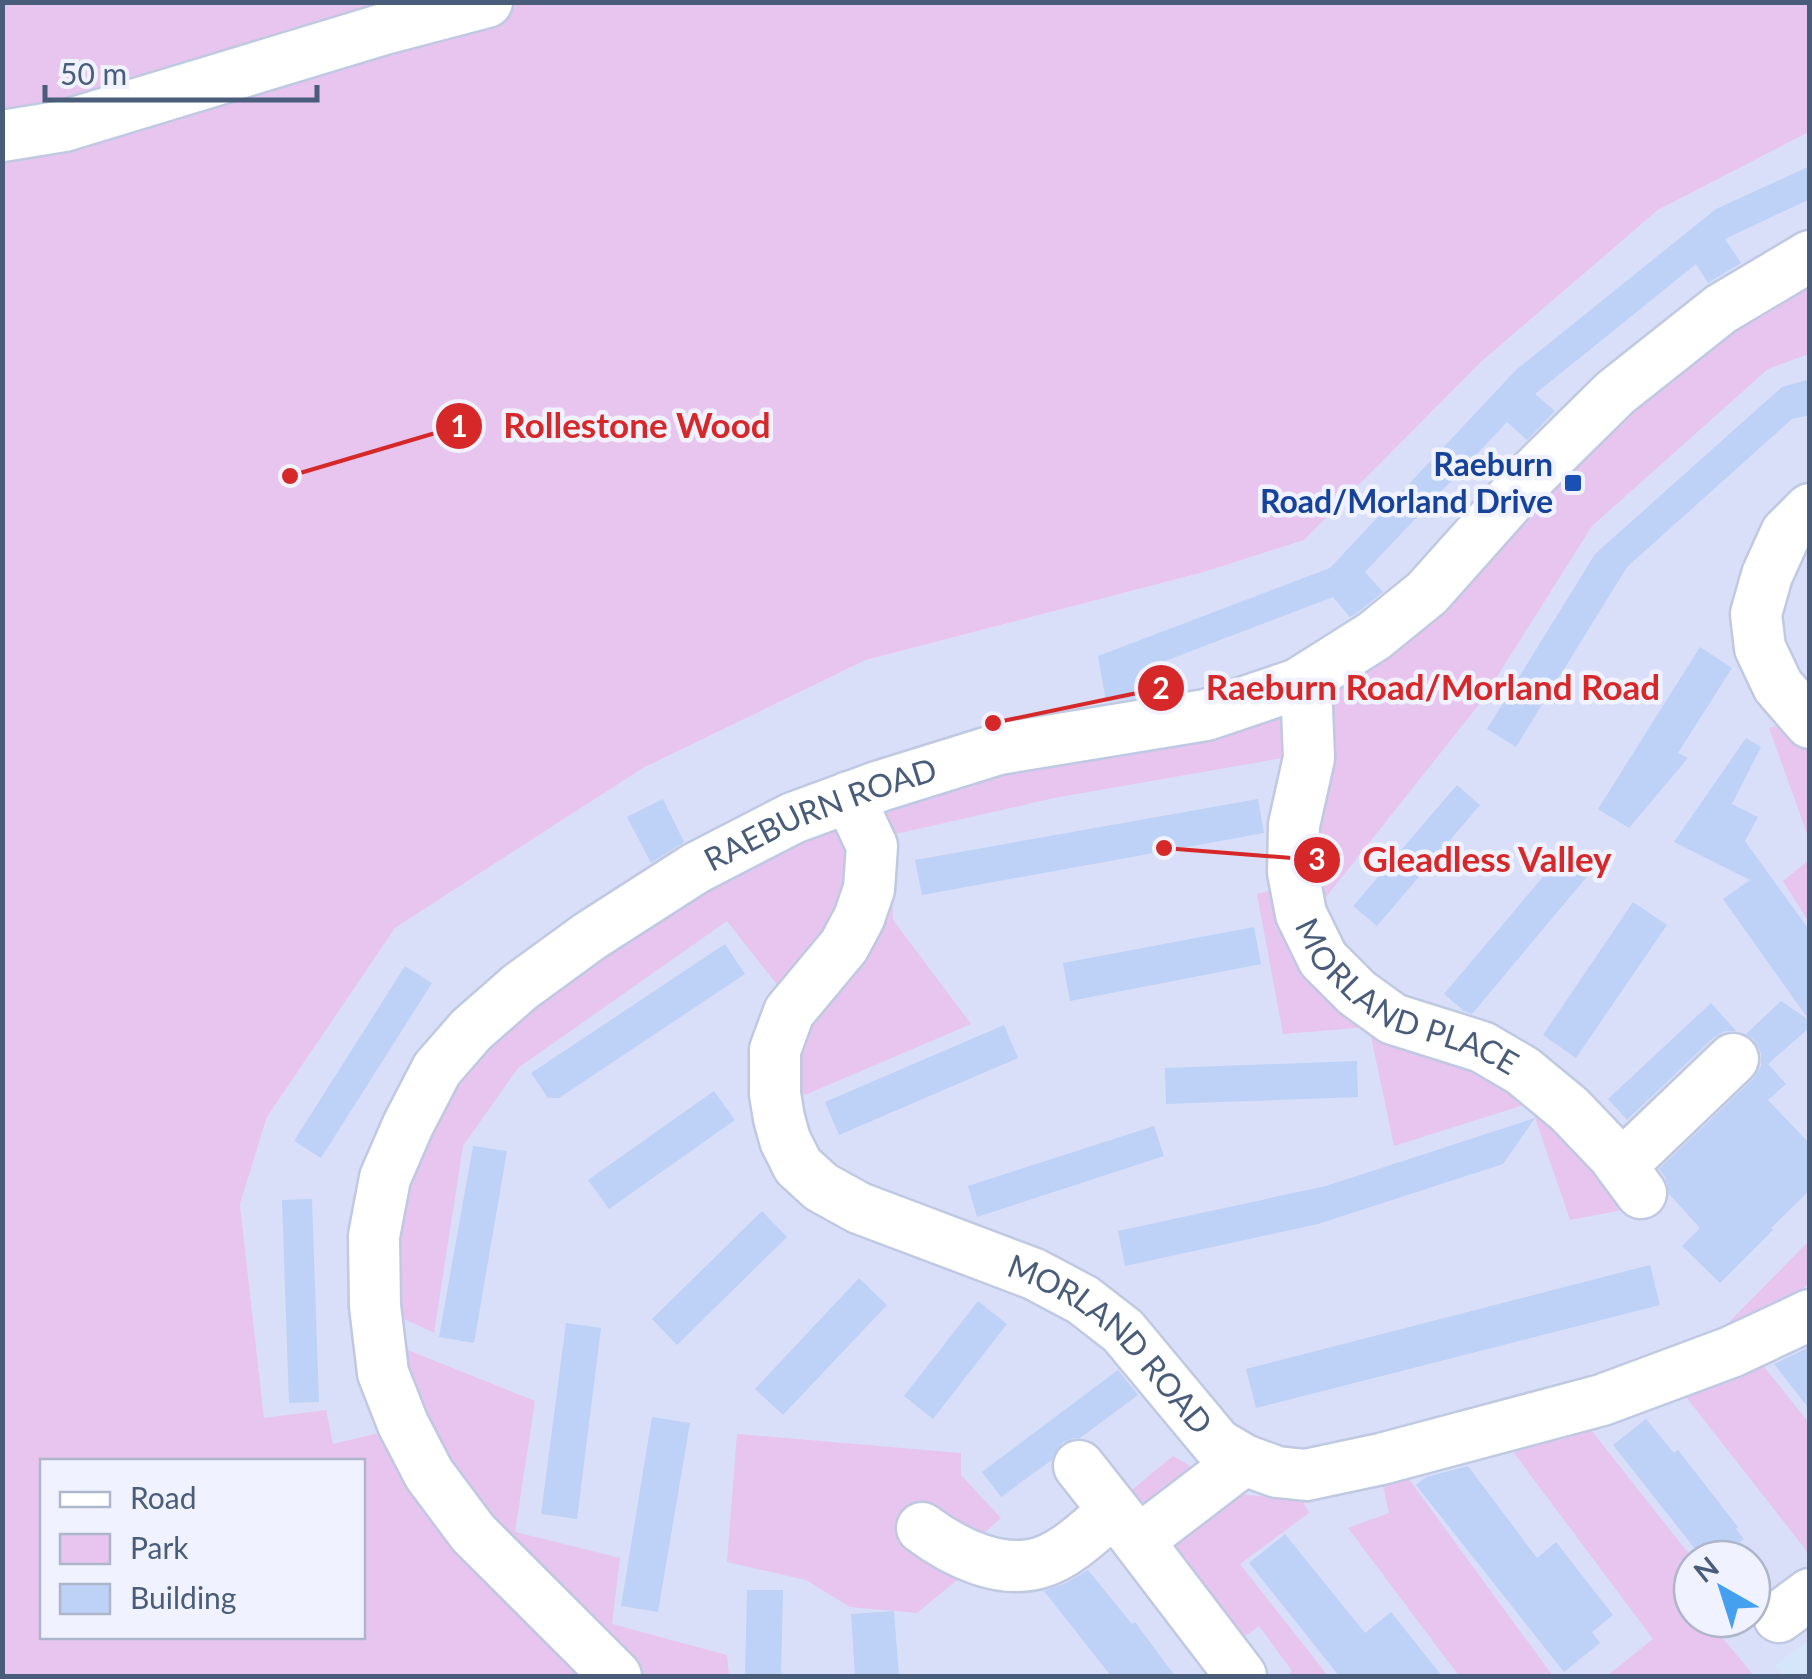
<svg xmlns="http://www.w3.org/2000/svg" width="1812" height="1679" viewBox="0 0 1812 1679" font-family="Lato,sans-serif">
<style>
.residential{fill:#d9dff8;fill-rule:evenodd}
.commercial{fill:#d5e6fa}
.green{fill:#e7c5ee;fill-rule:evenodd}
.building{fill:#bdd2f6}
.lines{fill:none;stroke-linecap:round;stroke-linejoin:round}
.minor-casing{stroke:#bfc9e2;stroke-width:55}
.minor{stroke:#fff;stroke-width:50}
.transit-dot{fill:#1a4fb4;stroke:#f0f2ff;stroke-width:4}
.labels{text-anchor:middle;stroke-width:9;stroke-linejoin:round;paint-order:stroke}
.transit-label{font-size:32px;font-weight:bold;fill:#164399;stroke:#f0f2ff;text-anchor:end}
.street-label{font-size:32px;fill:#495d7b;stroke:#f0f2ff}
.leader{fill:none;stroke:#d62828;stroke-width:4}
.callout-dot{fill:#d62828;stroke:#f0f2ff;stroke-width:4}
.mark-label{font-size:30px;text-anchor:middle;font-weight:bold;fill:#fff}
.callout-label{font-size:35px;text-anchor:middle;font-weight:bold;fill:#d62828;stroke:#f0f2ff;stroke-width:9;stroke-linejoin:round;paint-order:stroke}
</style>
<rect width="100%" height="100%" fill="#e8ebfe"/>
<path class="residential" d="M1809,132V1676H566L362,1462L264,1419L240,1204L267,1117L395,928L643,768L866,660L1204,572L1304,540L1481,362L1658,210ZM1692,1559H1752V1619H1692Z"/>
<path class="commercial" d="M1809,1640V1676H1785L1774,1666Z"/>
<path class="green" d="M3,3H1809V132L1658,210L1481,362L1304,540L1204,572L866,660L643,768L395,928L267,1117L240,1204L264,1418L326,1410L333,1444L379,1433L400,1347L535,1401L515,1532L620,1558L612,1624L727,1655L729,1676H3ZM42,1462H362V1636H42Z
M1809,272V354L1768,369L1592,526L1481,702L1322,902L1391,1018L1565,1092L1638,1207L1570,1220L1530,1103L1394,1146L1369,1027L1283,1034L1257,894L1322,878L1321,825L1294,756L1054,798L891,835L893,920L971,1024L798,1098L778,986L727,921L518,1068L463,1146L434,1333L398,1316L394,1257L417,1146L445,1094L481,1048L639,924L773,856L893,805L1034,763L1338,684L1604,424Z
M1798,721L1809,738V839L1769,728Z
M1809,860V922L1783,881Z
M1809,1241V1283L1746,1344L1809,1423V1554L1672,1379L1591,1430L1693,1559L1692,1619H1707L1754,1676H1607L1653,1639L1514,1453L1728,1323Z
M737,1434L961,1453V1475L1001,1518L984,1533L968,1571L917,1613L850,1607L806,1580L727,1562Z
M1173,1456L1239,1494L1303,1501L1309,1513L1240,1564L1328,1676H1286L1292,1671L1259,1626L1240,1640L1127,1494Z
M1408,1478L1553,1676H1459L1348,1528L1389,1513L1383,1486Z"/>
<path class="building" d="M1810,166V199L1725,239L1741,263L1708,283L1696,264L1535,394L1555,411L1527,440L1507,422L1365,572L1383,592L1357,613L1350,617L1333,597L1139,671L1143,696L1106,702L1098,656L1330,568L1516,370L1716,209Z
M1810,379V415L1792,419L1627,567L1516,747L1487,729L1595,554L1782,387Z
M1700,647L1732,668L1678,753L1688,758L1629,828L1598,809Z
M1746,738L1761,747L1732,804L1758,817L1745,841L1810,931V1027L1768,1064L1786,1084L1768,1100L1810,1144V1190L1771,1228L1773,1230L1720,1283L1682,1246L1700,1228L1669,1194L1665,1177L1659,1169L1753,1079L1761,1066V1053L1754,1040L1746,1034L1781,1001L1809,1020L1723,899L1750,880L1674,842Z
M1457,785L1480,805L1377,926L1353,906Z
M663,799L684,842L651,863L627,817Z
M1258,799L1264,833L922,895L915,860Z
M1569,846L1595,867L1472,1014L1464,1011L1444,994Z
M1633,902L1667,925L1576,1058L1543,1035Z
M1254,927L1261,964L1070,1001L1063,963Z
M725,944L745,974L559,1098H548L531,1073Z
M405,966L432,983L321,1158L294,1141Z
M1711,1003L1736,1031H1725L1713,1038L1627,1120L1608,1099Z
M1004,1025L1018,1058L839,1135L825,1102Z
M1357,1061L1358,1097L1166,1104L1165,1068Z
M714,1091L735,1120L609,1209L588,1180Z
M1535,1118L1503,1164L1318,1224L1125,1266L1118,1231L1326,1186Z
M1154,1126L1164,1156L977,1217L968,1186Z
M473,1146L507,1151L474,1343L439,1337Z
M312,1199L319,1402L289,1403L282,1200Z
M762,1211L787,1237L677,1345L652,1319Z
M1650,1265L1660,1305L1256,1408L1246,1369Z
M859,1278L887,1305L783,1415L755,1389Z
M978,1301L1007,1324L933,1419L904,1396Z
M566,1323L601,1328L577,1519L541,1514Z
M1810,1347V1410L1774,1364Z
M1118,1370L1138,1395L1080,1438H1074L1062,1443L1052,1460L1001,1497L982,1472Z
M652,1417L690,1423L658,1612L621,1606Z
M1646,1419L1674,1453L1678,1450L1738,1527L1736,1529L1744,1539L1719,1559H1703L1613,1445Z
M1468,1466L1537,1558L1556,1542L1613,1615L1592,1632L1600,1643L1564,1672L1416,1485L1426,1477Z
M1285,1534L1365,1633L1391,1612L1442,1676H1339L1249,1563Z
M1088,1570L1132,1624L1135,1622L1175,1676H1111L1044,1591L1066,1583Z
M747,1590H783L781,1676H745Z
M894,1611L899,1676H855L851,1614Z"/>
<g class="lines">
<g class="minor-casing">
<g id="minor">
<path d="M2,136L64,126L384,29L487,2"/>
<path d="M1810,509L1786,533L1767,575L1756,614L1760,648L1778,686L1810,723"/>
<path id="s1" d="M1298,684L1307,708L1309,758L1294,825L1293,872L1301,914L1323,959L1357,993L1393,1019L1482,1047L1523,1071L1569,1109L1613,1155L1641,1193"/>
<path id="s2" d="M849,797L872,846L869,889L859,918L844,946L789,1012L775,1050V1094L779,1118L785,1140L798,1166L821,1187L859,1208L1034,1274L1083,1300L1123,1331L1217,1444L1244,1460L1277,1472L1306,1475L1381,1459L1602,1400L1731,1352L1810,1315"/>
<path d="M1621,1166L1733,1059"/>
<path d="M1079,1466L1135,1537"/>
<path d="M922,1528C954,1552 1003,1577 1045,1561C1070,1552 1093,1528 1114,1511"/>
<path d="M1779,1617L1810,1594"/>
<path id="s3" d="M616,1676L473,1533L429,1474L403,1424L383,1373L375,1306L374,1236L385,1178L408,1125L437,1069L471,1030L520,987L590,936L696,868L793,818L880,786L999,749L1206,715L1298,684L1374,636L1427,593L1534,473L1615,393L1721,309L1810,256"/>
<path d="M1241,1676L1138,1541L1244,1460"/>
</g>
</g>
<use href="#minor" class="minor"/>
</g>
<rect class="transit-dot" x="1563" y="473" width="20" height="20" rx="5"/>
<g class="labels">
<g class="transit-label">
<text x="1553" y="476">Raeburn<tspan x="1553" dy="37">Road/Morland Drive</tspan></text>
</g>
<g class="street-label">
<text dy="11" stroke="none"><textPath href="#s3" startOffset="1170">RAEBURN ROAD</textPath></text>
<text dy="11" stroke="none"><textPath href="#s1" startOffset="375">MORLAND PLACE</textPath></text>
<text dy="11" stroke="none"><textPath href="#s2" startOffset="772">MORLAND ROAD</textPath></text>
</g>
</g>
<path class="leader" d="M290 476L459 426M993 723L1161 688M1164 848L1317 860"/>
<g class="callout-dot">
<circle cx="290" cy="476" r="10"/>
<circle cx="993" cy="723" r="10"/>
<circle cx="1164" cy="848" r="10"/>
<circle cx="459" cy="426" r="25"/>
<circle cx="1161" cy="688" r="25"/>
<circle cx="1317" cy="860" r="25"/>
</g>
<g class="mark-label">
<text x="459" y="437">1</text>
<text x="1161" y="699">2</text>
<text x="1317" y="870">3</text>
</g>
<g class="callout-label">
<text x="637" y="438">Rollestone Wood</text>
<text x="1433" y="700">Raeburn Road/Morland Road</text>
<text x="1487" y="872">Gleadless Valley</text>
</g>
<rect width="1812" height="1679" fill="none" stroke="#495d7b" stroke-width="10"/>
<rect x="40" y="1459" width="325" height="180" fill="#f0f2ff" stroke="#adb6ca" stroke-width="2.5"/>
<rect x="60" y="1492" width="50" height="15" fill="#ffffff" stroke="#adb6ca" stroke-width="2.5"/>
<text x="130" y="1509" font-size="30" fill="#495d7b">Road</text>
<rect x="60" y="1534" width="50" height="30" fill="#e7c5ee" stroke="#adb6ca" stroke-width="2.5"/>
<text x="130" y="1559" font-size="30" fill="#495d7b">Park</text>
<rect x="60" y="1584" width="50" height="30" fill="#bdd2f6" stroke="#adb6ca" stroke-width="2.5"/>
<text x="130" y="1609" font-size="30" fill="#495d7b">Building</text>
<g transform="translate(1722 1589) rotate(321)"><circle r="48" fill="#f0f2ff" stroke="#adb6ca" stroke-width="2.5"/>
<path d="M0-8L18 38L0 25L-18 38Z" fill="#45a0f0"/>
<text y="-15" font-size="28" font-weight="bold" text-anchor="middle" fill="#495d7b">N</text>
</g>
<path d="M45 85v15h272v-15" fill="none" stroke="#495d7b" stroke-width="5"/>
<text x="60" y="85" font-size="30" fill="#495d7b" stroke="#f0f2ff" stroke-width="8" paint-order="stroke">50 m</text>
</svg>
